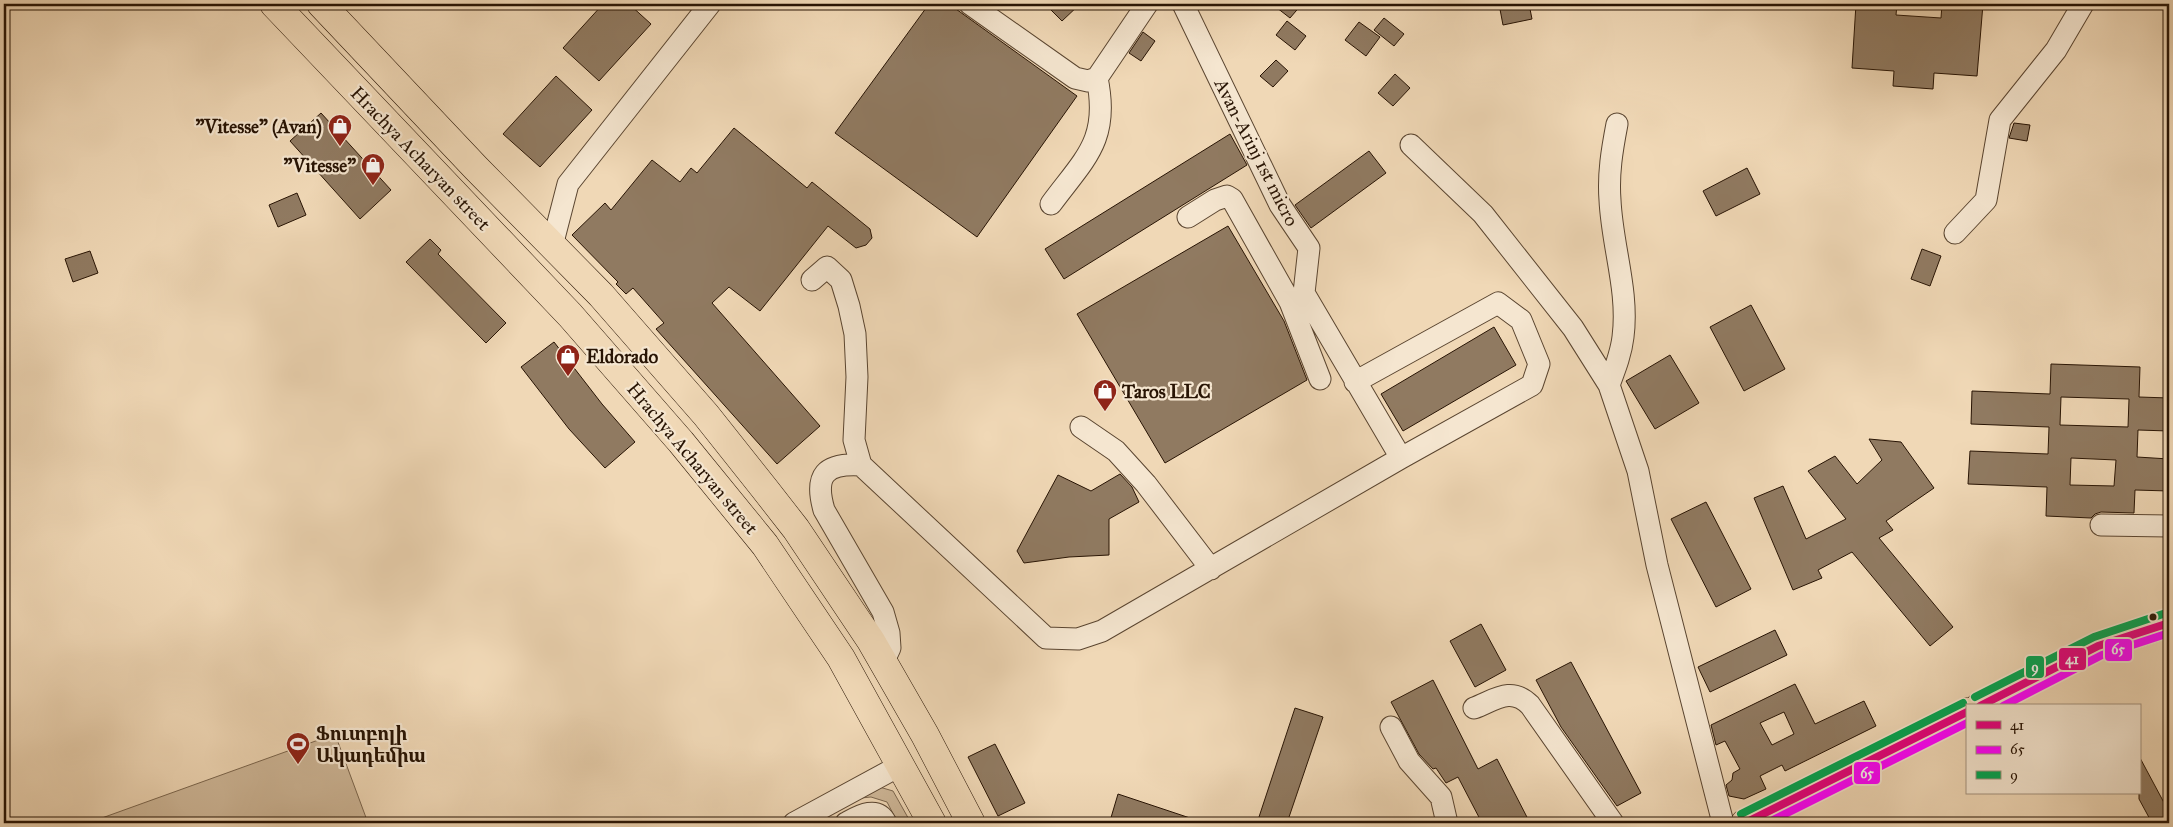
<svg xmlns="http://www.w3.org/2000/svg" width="2173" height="827" viewBox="0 0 2173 827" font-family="'IM FELL Great Primer','Noto Serif Armenian',serif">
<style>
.green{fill:#ceb798;stroke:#7b664e}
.building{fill:#907a61;stroke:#281404;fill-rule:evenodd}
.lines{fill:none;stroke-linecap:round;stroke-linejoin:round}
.minor-casing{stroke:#5a4530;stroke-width:23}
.major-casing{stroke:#281404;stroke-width:29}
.highway-casing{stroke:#281404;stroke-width:29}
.minor{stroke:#f5e6d0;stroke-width:21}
.major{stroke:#f0d8b6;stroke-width:28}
.highway{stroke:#f0d8b6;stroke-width:28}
.bus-1-casing{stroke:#f5e6d0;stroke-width:11}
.bus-2-casing{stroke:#f5e6d0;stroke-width:11}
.bus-3-casing{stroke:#f5e6d0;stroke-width:11}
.bus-1{stroke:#e5007d;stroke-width:8}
.bus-2{stroke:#f0f;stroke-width:8}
.bus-3{stroke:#00a651;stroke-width:8}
.bus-dot{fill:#281404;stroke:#f5e6d0;stroke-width:2}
.labels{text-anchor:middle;stroke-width:4.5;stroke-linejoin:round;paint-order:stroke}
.poi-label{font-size:19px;font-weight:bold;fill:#281404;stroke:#f5e6d0;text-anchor:start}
.street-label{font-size:19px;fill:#281404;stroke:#f5e6d0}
.line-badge{stroke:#f5e6d0;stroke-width:2}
.badge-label{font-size:14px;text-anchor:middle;font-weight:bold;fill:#fff}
</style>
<rect width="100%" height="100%" fill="#f0d8b6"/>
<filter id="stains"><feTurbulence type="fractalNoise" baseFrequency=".004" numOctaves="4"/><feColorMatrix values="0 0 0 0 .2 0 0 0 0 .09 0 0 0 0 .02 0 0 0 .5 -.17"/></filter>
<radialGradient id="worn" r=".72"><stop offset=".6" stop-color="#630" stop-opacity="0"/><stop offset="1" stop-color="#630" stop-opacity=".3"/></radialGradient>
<path class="green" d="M335,734L368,823H88Z
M876,786L893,791L911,823H898L887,802L871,797L861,798Z"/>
<path class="building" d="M603,4H629L651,24L599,81L563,48Z
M929,4H949L1077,96L977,237L835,133Z
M1045,4H1080L1062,21Z
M1272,4H1302L1290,18Z
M1499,4H1529L1532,19L1503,25Z
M1856,4H1897L1896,15L1941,18L1942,4H1983L1977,76L1934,73L1933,89L1893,86L1894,71L1852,68Z
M1384,18L1404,34L1394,46L1374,30Z
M1287,21L1306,36L1295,50L1276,35Z
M1359,22L1380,37L1366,56L1345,40Z
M1143,32L1155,41L1141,61L1129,53Z
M1276,60L1288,71L1273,87L1260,76Z
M1395,74L1410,88L1393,106L1378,93Z
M556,76L592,110L540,167L503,134Z
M321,113L391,190L360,219L290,141Z
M2014,123L2030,125L2027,141L2009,138Z
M734,128L807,188L812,182L870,229L872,238L866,245L856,248L828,226L760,311L729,287L712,303L820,426L777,464L656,329L664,323L633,288L626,294L616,284L618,282L572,235L605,203L611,210L652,160L680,182L691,168L697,173Z
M1230,134L1247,165L1064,279L1045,249Z
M1369,151L1386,173L1311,228L1295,205Z
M1747,168L1760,194L1716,216L1703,191Z
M297,193L306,215L278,227L269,205Z
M1228,226L1284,321L1307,380L1165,463L1077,314Z
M430,239L441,250L438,254L506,323L486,343L406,262Z
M1922,249L1941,256L1930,286L1911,279Z
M90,251L98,273L73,282L65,259Z
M1751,305L1785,369L1744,391L1710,327Z
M1494,327L1516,365L1403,431L1381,394Z
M554,342L602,404L635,442L605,468L569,429L521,367Z
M1670,355L1699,403L1655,429L1626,381Z
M2051,364L2140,367L2139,397L2169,398V431L2138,430L2137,457L2169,459V491L2135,490L2134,513L2101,512L2095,514L2091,518L2046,516L2047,487L1968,484L1970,451L2048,454L2049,427L1971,424L1972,391L2050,394ZM2061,397L2129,399L2128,427L2060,425ZM2071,458L2116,460L2114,486L2070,485Z
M1869,439L1901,442L1934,488L1886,521L1893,530L1879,538L1953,627L1930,646L1852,552L1818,570L1822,578L1793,590L1754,498L1783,486L1806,539L1846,519L1808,471L1835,456L1857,484L1882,460Z
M1120,474L1132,487L1139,502L1109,519V555L1069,557L1024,563L1017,551L1058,475L1091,491Z
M1706,502L1751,589L1716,607L1671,519Z
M1481,624L1506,670L1475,687L1450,641Z
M1775,630L1787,655L1710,692L1698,667Z
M1571,662L1641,793L1617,806L1561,727L1536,680Z
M1433,680L1478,769L1497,759L1530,823H1482L1458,777L1446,783L1436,768L1433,769L1419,754L1391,702Z
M1795,684L1815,724L1864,701L1876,726L1785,771L1782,765L1760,776L1766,789L1744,799L1729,796L1726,785L1732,780L1733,773L1740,769L1725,741L1716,745L1711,725ZM1784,712L1794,734L1772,745L1760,723Z
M1295,708L1323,717L1287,823H1257Z
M995,744L1025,803L998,816L968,757Z
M2139,756L2169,812V823H2152L2139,799Z
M1118,794L1199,821L1198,823H1117L1110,821Z"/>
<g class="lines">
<g class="minor-casing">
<path id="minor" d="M970,4L1075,78L1088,81L1097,78L1147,4
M1183,4L1280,205L1309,248L1304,293L1401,458
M1411,145L1483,214L1573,328L1609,385L1638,471L1657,565L1723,823
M1051,204C1085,158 1110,140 1097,78
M1188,217L1215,200L1227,196L1232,199L1290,302L1320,379
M1955,233L1986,200L2000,120L2056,50L2083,4
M552,246L568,184L710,4
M812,280L827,267L841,280L849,306L855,334L857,377L854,440L861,465
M1609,385C1615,369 1621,354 1623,337C1629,291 1612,246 1610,200C1608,174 1612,150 1617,124
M1081,427L1116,451L1146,484L1211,569
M2101,525L2169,526
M883,663L890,648L889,633L883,612L824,510C814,475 825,463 861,465L1046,638L1078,639L1102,631L1401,458L1532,385L1539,364L1521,320L1498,303L1355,382
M1474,708C1495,700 1511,686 1530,705L1613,823
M1391,727L1409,761L1441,797L1447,823
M794,823L901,765
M846,823C859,816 877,805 886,823"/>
</g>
<g class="major-casing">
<path id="major" d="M1980,706L2098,646L2169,623
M1745,823L1967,712"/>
</g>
<g class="highway-casing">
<path id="highway" d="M274,4L570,315L681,442L765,545L841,658L932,823
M321,4L476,168L601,295L706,415L764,488L796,529L871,641L925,735L971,823"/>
</g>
<use href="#minor" class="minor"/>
<use href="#major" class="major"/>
<use href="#highway" class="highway"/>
<g class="bus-1-casing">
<path id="bus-1" d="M1980,706L2098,646L2169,623
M1745,823L1967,712"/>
</g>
<g class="bus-2-casing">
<path id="bus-2" d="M2003,706L2102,655L2169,633
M1767,823L1967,723"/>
</g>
<g class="bus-3-casing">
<path id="bus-3" d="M1975,697L2094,637L2166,613
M1741,814L1963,703"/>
</g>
<use href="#bus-1" class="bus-1"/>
<use href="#bus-2" class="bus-2"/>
<use href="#bus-3" class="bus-3"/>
</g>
<defs>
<g id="shop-pin" transform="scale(1.25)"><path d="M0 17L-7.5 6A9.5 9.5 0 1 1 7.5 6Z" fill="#8f2418" stroke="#f5e6d0"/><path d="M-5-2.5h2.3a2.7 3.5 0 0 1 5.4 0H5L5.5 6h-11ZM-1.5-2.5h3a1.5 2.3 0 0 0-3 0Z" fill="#fff"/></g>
<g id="stadium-pin" transform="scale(1.25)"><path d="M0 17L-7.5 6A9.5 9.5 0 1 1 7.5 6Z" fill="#8f2418" stroke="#f5e6d0"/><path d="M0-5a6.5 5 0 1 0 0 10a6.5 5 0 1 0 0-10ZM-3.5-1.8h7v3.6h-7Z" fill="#fff"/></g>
</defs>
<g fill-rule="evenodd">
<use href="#shop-pin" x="340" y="126"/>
<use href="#shop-pin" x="373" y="165"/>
<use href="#shop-pin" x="568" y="356"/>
<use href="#shop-pin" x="1105" y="391"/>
<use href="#stadium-pin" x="298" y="744"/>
</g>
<circle class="bus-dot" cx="2153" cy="617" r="4.5"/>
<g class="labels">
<g class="poi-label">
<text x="322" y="133" text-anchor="end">"Vitesse" (Avan)</text>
<text x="356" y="172" text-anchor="end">"Vitesse"</text>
<text x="586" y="363">Eldorado</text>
<text x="1122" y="398">Taros LLC</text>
<text x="316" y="740">Ֆուտբոլի<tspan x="316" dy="22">Ակադեմիա</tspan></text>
</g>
<g class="street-label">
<text transform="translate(1257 152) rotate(63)" y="7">Avan-Arinj 1st micro</text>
<text transform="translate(421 158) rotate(46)" y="7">Hrachya Acharyan street</text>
<text transform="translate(693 458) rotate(50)" y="7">Hrachya Acharyan street</text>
</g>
</g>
<g class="line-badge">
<rect x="2104" y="638" width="29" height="24" rx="5" fill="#f0f"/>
<rect x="2058" y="647" width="29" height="24" rx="5" fill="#e5007d"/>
<rect x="2025" y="655" width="20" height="24" rx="5" fill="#00a651"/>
<rect x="1853" y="761" width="28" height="24" rx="5" fill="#f0f"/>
</g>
<g class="badge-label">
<text x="2118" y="654">65</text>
<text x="2072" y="664">41</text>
<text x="2035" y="672">9</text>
<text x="1867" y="778">65</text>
</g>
<rect width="2173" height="827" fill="none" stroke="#f0d8b6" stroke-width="20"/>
<rect x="5" y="5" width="2163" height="817" fill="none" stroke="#281404" stroke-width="2.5"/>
<rect x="10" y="10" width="2153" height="807" fill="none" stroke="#281404"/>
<rect x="1966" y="704" width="175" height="90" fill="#f5e6d0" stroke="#a3927e"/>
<rect x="1976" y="721" width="25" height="8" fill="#e5007d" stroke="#a3927e"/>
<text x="2010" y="730" font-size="15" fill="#281404">41</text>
<rect x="1976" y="746" width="25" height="8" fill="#ff00ff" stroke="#a3927e"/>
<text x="2010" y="754" font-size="15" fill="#281404">65</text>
<rect x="1976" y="771" width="25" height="8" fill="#00a651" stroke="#a3927e"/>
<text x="2010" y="780" font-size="15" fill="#281404">9</text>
<rect width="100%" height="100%" filter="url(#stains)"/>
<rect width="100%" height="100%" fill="url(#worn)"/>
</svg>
